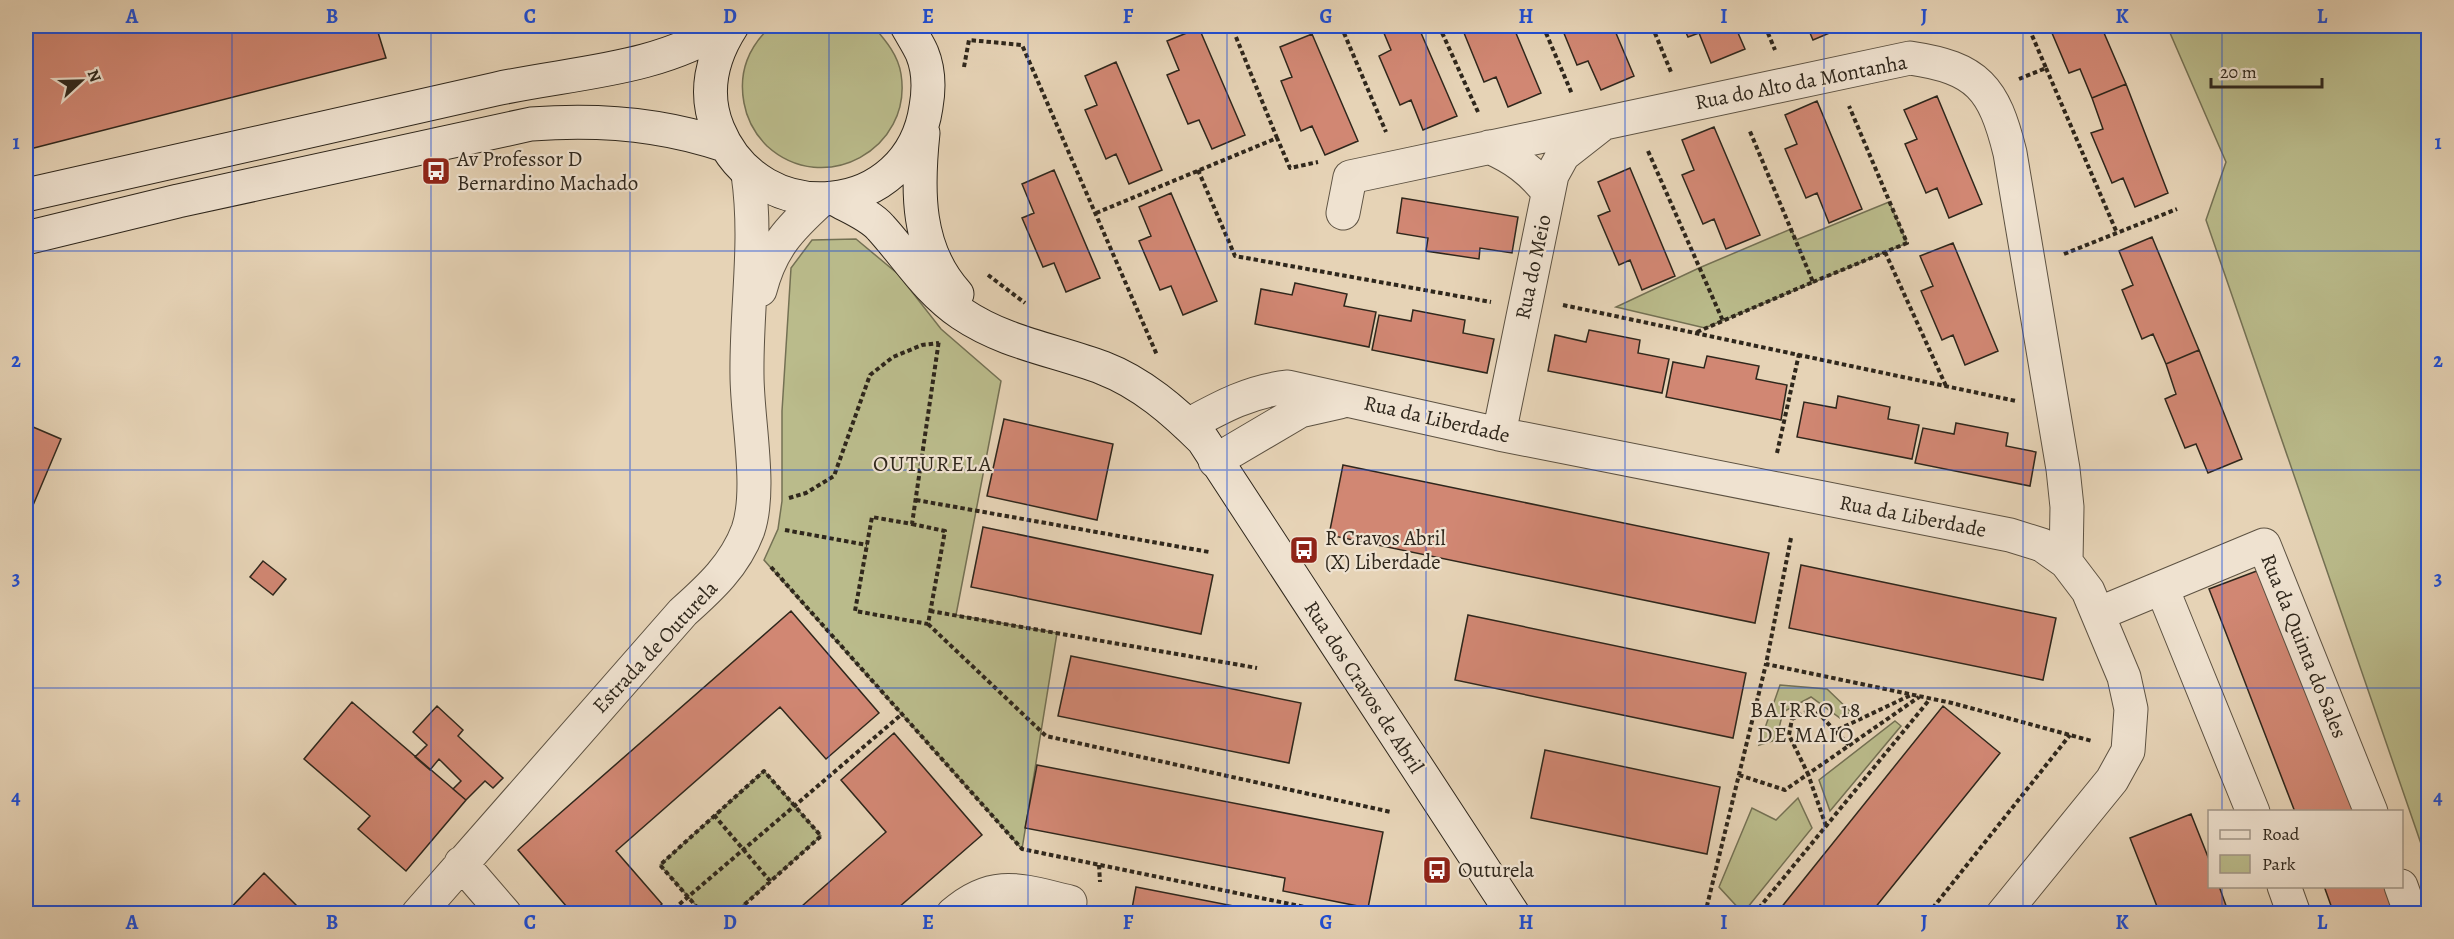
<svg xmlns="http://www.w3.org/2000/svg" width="2454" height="939" viewBox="0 0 2454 939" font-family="Alegreya,serif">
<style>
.green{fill:#babb8b;stroke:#747154;stroke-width:1.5}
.building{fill:#d18773;stroke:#2f271c;stroke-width:1.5}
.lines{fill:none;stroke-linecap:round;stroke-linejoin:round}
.street-casing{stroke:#5d5242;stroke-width:35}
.secondary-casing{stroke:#2f271c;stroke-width:35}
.path{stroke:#2f271c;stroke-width:4;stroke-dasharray:4.5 3;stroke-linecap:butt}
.street{stroke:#efe2d0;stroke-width:33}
.secondary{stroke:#efe2d0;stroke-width:33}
.grid{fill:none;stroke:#1d4ed8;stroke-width:1.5;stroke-opacity:0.55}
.labels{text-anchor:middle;stroke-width:4.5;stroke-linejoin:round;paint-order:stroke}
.street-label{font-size:21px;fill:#2f271c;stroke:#efe2d0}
.poi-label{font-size:21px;fill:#2f271c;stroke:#efe2d0;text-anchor:start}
.neighbourhood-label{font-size:22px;letter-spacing:1.5px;fill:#2f271c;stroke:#efe2d0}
.neatline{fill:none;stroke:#1d4ed8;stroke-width:2}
.grid-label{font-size:20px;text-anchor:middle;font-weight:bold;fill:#1d4ed8}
</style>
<rect width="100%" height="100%" fill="#e6d3b6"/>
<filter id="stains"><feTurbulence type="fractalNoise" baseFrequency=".00333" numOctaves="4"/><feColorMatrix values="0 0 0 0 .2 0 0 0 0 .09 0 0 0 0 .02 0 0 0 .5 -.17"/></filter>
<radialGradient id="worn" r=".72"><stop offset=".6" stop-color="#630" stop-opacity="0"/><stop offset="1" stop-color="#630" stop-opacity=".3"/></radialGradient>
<path class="green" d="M771,26L874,27C886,41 898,55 901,74C913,149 824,198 767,146C755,134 747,120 744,103C738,71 749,47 771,26Z
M2167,26H2428V864L2206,220L2226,162Z
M1889,202L1907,243L1705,328L1616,307L1699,268L1791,229L1796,240Z
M856,239L898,274L941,329L1001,381L956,615L1057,633L1022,849L764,560L778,529L782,501V411L791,268L812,240Z
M1780,685L1827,689L1851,712L1840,718L1811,697L1783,712L1776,740L1759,745Z
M1895,721L1901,726L1830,811L1819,780Z
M764,771L821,836L734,913H703L660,865Z
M1798,798L1812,828L1743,913L1719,887L1752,808L1776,820Z"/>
<path class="building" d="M26,26H376L386,58L26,150Z
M1381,26H1418L1457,116L1423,130L1411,100L1400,105L1379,56L1391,50Z
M1475,26H1513L1541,93L1508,107L1496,77L1484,82L1464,33L1476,28Z
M1561,26H1613L1634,76L1601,90L1588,61L1577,65Z
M1683,26H1735L1745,49L1711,63L1699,33L1688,37Z
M1807,26H1846L1813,40Z
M2049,26H2101L2126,84L2092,98L2080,69L2069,73Z
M1199,28L1245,135L1212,149L1199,120L1188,124L1167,75L1179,70L1167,41Z
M1312,34L1358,141L1325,155L1312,126L1301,131L1281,81L1292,77L1280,47Z
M1116,62L1162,170L1129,184L1116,154L1106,159L1085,110L1097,105L1085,76Z
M2126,84L2168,193L2135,207L2123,178L2112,183L2091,133L2103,129L2092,98Z
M1937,96L1982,204L1949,218L1937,188L1926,193L1905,144L1917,139L1904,110Z
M1817,101L1862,209L1829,223L1817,193L1806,198L1785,149L1797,144L1785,115Z
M1714,127L1760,235L1726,249L1714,219L1703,224L1682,175L1694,170L1682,140Z
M1630,168L1675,276L1642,290L1630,260L1619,265L1598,216L1610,211L1598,182Z
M1054,170L1100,278L1066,292L1054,263L1043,267L1022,218L1034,213L1022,184Z
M1171,193L1217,301L1183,315L1171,286L1160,290L1139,241L1151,236L1139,207Z
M1402,198L1518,217L1512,253L1480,248L1479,259L1426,251L1428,238L1397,233Z
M2152,237L2199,350L2166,364L2153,334L2142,339L2122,290L2133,285L2119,251Z
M1953,243L1998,351L1965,365L1953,335L1942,340L1921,291L1933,286L1920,256Z
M1295,283L1347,294L1344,306L1376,312L1369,347L1255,324L1261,289L1292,295Z
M1413,310L1465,320L1463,333L1494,339L1487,373L1372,350L1379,315L1411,321Z
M1589,330L1640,340L1638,353L1669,359L1662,393L1548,371L1555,335L1586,342Z
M2199,350L2242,459L2208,473L2196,444L2185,448L2165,399L2176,394L2166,364Z
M1707,356L1759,366L1756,379L1787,385L1781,420L1666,397L1673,362L1704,368Z
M1838,396L1890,407L1888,419L1919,425L1912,459L1797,437L1804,402L1836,408Z
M1004,419L1113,444L1097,520L987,496Z
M1956,423L2008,433L2006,446L2036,452L2030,486L1915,463L1923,428L1954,434Z
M26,424L61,439L31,510L26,507Z
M1343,465L1769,553L1755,623L1329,535Z
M983,527L1213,575L1201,634L971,587Z
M263,561L286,579L273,595L250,577Z
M1801,565L2056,618L2043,680L1789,628Z
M2270,566L2366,812H2295L2209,589Z
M791,611L879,713L826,759L780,707L616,851L662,904L651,914H573L518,850Z
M1468,615L1746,673L1733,738L1455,680Z
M1071,656L1301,703L1289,763L1058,716Z
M352,702L466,800L406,871L358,829L370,816L304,759Z
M437,706L463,730L458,736L503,778L493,788L485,781L466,800L453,789L461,781L439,759L430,770L415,757L427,745L413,732Z
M1943,706L2000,753L1870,914H1776Z
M894,733L982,835L891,914H793L886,832L841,780Z
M1545,750L1720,787L1707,854L1531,818Z
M1037,765L1383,832L1368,908L1283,891L1285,878L1025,828Z
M2191,814L2210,862V886H2219L2229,914H2160L2130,838Z
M264,873L305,914H225Z
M2324,886H2394L2405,914H2334Z
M1136,887L1274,914H1131Z"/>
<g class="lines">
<g class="street-casing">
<path id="street" d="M1489,147C1514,158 1531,170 1548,192
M1343,213L1350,177L1910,58C1978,68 1994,88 2010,153L2063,469L2067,507L2066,562
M760,290C771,248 789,229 821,200
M1188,425C1221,407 1250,391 1288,387L1499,434L2010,535L2042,545L2066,562L2088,591L2124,677L2131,709L2128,751L2112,780L2003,914
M1499,434L1552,175L1563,155L1600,126
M1215,461L1300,411L1340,402
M2162,588L2253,812
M2098,614L2264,545L2371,812
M461,863L505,914
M2284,886L2294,914
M2401,886L2411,914
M418,914L683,612C710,588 735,565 748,530C762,489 747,419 747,375C746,307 758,242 748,174
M953,914C994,878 1022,891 1070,902"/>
</g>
<g class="secondary-casing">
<path id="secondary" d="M732,26C712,57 703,93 718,129C760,232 910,218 926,107C929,90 929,70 922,53C918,44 912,35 907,26
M923,133C917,190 916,249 957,294
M26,195C182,159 339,124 496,89C574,72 656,71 726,26
M835,199C849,207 870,215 881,228C909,259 926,289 962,314C1005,343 1055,350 1103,368C1142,383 1174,411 1203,440L1513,914
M26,238L178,201L531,124C595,119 663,124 724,145"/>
</g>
<path class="path" d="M1341,26L1386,132
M1439,26L1478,112
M1543,26L1572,94
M1652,26L1671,72
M1765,26L1775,50
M1236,37L1277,138
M964,67L969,40L1022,45L1157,355
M2046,68L2117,233
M2019,79L2046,68L2028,26
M1648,151L1723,321
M1198,170L1235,256L1491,302
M1096,213L1277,138L1290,168L1318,162
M1885,252L1946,386
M2064,254L2177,209
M988,275L1025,303
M1813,282L1907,243L1849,106
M1563,305L2016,401
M1697,332L1813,282L1749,129
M1777,453L1799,354
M789,498L806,493L834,476L870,375L893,357L922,345L939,343
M916,500L1209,552
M912,524L945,531L928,624L855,611L872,517L912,524L939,340
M785,530L867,545
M1791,538L1766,664L1952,703L2092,741
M771,567L1022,849L1339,914
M930,611L1257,668
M928,624L1046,736L1391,812
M1835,731L1850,746
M1739,775L1785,790L1808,774L1789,735L1792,719L1814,708L1835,731L1911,695
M714,815L770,881
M1826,826L1808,774L1919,697
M1099,865L1100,882
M668,914L902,714
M703,914L660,865L764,771L821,836L734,914
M1705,914L1766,664
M1754,914L1930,699
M1928,914L2070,735"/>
<use href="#street" class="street"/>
<use href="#secondary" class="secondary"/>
</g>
<path class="grid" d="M232,26V914M431,26V914M630,26V914M829,26V914M1028,26V914M1227,26V914M1426,26V914M1625,26V914M1824,26V914M2023,26V914M2222,26V812M26,251H2428M26,470H2428M26,688H2428M2222,886V914"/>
<defs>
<g id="bus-square" transform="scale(1.5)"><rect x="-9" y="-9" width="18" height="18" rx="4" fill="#8f2418" stroke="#efe2d0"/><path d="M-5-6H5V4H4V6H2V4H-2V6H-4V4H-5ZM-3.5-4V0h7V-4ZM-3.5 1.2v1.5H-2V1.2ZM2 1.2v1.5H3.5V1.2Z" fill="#fff"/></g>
</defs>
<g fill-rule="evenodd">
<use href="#bus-square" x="436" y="171"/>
<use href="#bus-square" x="1304" y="550"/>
<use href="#bus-square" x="1437" y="870"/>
</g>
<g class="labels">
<g class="street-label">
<text transform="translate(1801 82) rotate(-11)" y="7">Rua do Alto da Montanha</text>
<text transform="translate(1533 267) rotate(-78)" y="7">Rua do Meio</text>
<text transform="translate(1437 419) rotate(13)" y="7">Rua da Liberdade</text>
<text transform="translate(1913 516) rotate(11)" y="7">Rua da Liberdade</text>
<text transform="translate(2304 646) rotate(68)" y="7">Rua da Quinta do Sales</text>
<text transform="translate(655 647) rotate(-47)" y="7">Estrada de Outurela</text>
<text transform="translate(1364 687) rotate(57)" y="7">Rua dos Cravos de Abril</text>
</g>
<g class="poi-label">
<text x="457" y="166">Av Professor D<tspan x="457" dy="24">Bernardino Machado</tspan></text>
<text x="1325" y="545">R Cravos Abril<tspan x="1325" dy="24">(X) Liberdade</tspan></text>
<text x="1458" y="877">Outurela</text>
</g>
<g class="neighbourhood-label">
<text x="933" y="471">OUTURELA</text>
<text x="1806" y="717">BAIRRO 18<tspan x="1806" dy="25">DE MAIO</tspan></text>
</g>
</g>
<rect width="2454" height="939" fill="none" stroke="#e6d3b6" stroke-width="66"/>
<rect x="2208" y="810" width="195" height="78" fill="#efe2d0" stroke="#a29788" stroke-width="1.5"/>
<rect x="2220" y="830" width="30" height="9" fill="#efe2d0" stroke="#a29788" stroke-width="1.5"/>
<text x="2262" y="840" font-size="18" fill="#2f271c">Road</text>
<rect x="2220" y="855" width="30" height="18" fill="#babb8b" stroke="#a29788" stroke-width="1.5"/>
<text x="2262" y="870" font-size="18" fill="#2f271c">Park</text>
<g transform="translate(81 81) rotate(68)" stroke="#efe2d0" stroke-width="4.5" paint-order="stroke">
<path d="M0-4.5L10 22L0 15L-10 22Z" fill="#2f271c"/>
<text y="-9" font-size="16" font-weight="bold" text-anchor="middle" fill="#2f271c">N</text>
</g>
<path d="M2211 78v9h111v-9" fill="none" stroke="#2f271c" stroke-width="3"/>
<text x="2220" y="78" font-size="18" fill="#2f271c" stroke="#efe2d0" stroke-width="4.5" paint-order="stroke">20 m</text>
<rect x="33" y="33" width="2388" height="873" class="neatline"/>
<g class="grid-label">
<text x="132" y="23">A</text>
<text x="332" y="23">B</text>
<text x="530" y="23">C</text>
<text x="730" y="23">D</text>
<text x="928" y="23">E</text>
<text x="1128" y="23">F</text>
<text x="1326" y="23">G</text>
<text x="1526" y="23">H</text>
<text x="1724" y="23">I</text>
<text x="1924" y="23">J</text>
<text x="2122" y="23">K</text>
<text x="2322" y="23">L</text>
<text x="16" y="149">1</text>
<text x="2438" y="149">1</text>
<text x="16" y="367">2</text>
<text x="2438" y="367">2</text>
<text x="16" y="585">3</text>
<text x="2438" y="585">3</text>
<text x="16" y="804">4</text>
<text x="2438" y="804">4</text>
<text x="132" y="929">A</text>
<text x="332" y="929">B</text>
<text x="530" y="929">C</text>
<text x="730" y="929">D</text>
<text x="928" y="929">E</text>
<text x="1128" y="929">F</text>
<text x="1326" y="929">G</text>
<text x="1526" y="929">H</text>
<text x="1724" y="929">I</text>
<text x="1924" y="929">J</text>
<text x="2122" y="929">K</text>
<text x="2322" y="929">L</text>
</g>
<rect width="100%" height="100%" filter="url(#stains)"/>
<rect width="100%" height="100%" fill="url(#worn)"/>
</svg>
